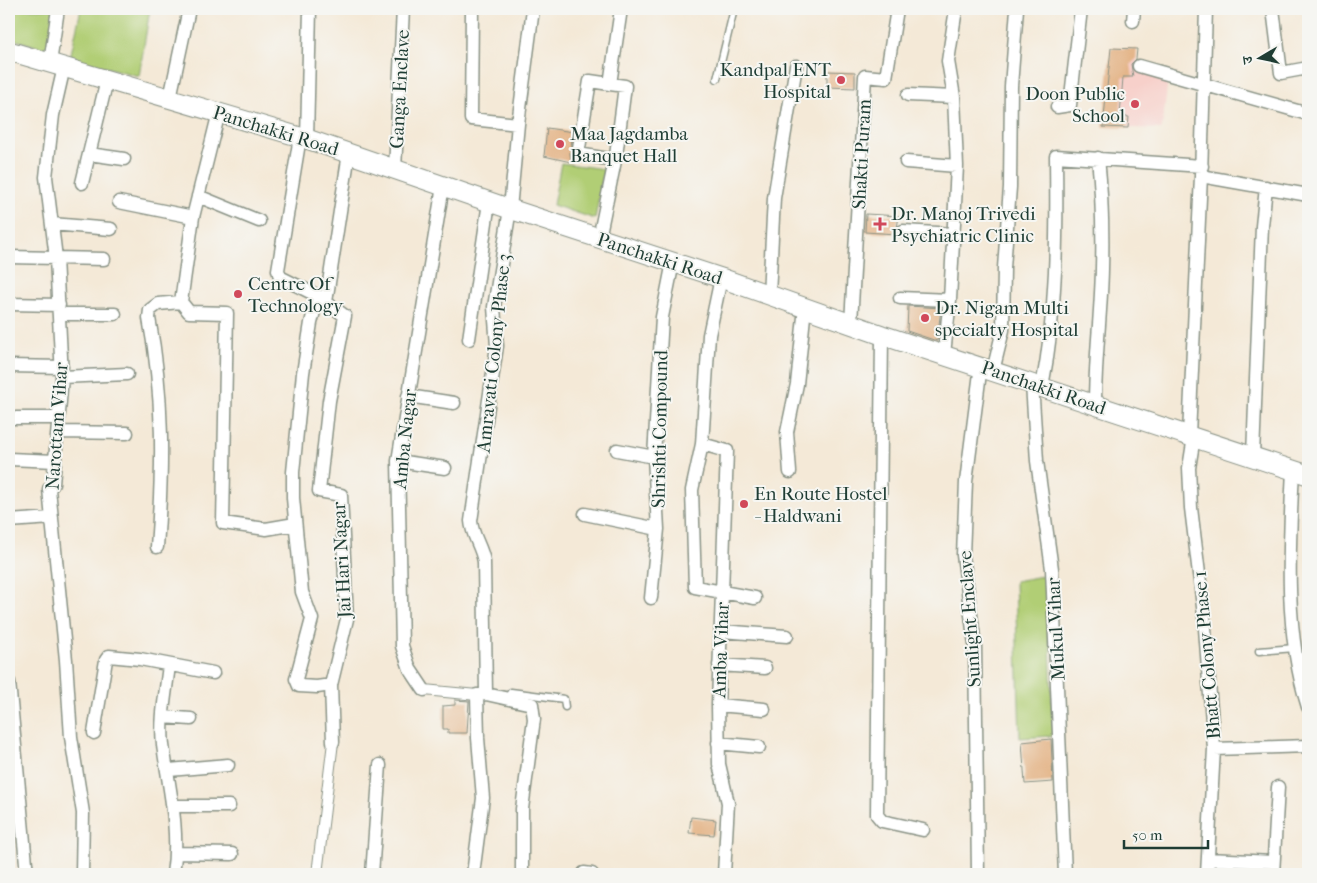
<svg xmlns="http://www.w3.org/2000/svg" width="1317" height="883" viewBox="0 0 1317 883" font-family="'IM FELL French Canon','Noto Serif Devanagari',serif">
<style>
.built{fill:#f7d0ca}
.green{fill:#b1ce75;stroke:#688654}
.building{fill:#e4b68a}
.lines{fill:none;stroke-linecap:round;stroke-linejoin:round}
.service-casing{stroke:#8a9386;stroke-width:9}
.pedestrian-casing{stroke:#8a9386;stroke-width:12}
.minor-casing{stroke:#8a9386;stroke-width:15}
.secondary-casing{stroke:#8a9386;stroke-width:21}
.service{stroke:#fff;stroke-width:6}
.pedestrian{stroke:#fff;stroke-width:10}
.minor{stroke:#fff;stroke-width:12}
.secondary{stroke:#fff;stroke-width:19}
.poi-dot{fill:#d1495b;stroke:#f6f6f2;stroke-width:2}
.labels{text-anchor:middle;stroke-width:4;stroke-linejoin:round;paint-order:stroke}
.poi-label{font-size:19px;fill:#1f3d34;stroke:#f6f6f2;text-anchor:start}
.street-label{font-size:19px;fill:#1f3d34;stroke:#f6f6f2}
</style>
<rect width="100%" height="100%" fill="#f6f6f2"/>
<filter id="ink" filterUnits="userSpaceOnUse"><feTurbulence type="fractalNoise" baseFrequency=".02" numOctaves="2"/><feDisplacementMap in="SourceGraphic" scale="10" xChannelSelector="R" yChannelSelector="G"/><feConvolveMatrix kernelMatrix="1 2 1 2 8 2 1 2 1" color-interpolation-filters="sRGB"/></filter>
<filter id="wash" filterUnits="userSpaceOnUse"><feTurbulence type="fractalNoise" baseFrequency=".0096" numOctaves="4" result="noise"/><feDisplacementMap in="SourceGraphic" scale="20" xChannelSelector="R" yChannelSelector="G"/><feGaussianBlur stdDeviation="1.12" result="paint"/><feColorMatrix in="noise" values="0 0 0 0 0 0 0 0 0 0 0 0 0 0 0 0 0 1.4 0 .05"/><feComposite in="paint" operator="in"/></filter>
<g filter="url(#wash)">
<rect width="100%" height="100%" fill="#f4e9d7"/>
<path class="built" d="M1111,48L1137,49V68L1168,80L1162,129L1103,127Z"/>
<path class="green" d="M9,9H55L49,50L9,38Z
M81,9H150L139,76L70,58Z
M561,163L604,169L595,219L553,205Z
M1048,575L1053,736L1020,738L1015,581Z"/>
<g id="blocks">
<path class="building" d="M1111,48L1137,49L1136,59L1131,64L1133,77H1123L1120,116L1129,117L1128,128L1103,127Z
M827,71L855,72V88L827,87Z
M547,128L573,132L570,153L571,162L544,156Z
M866,214L899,216L896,234L865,232Z
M908,306L941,308L937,341L907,331Z
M455,700L469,701L467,733H448V729H443V706L455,705Z
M1051,739L1053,782L1025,784L1022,742Z
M691,817L716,820L714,835L689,833Z"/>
</g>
</g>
<g filter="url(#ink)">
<use href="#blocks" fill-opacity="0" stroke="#8a9386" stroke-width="1"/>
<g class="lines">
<g class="service-casing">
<path id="service" d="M717,79L734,9
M1259,651L1295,648
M507,698L511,692L564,699L565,707"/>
</g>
<g class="pedestrian-casing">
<path id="pedestrian" d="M424,690L477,695
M317,874L333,742"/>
</g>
<g class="minor-casing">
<path id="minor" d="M472,9L471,119L518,124
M1273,9L1281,73L1308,68
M1133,21L1134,9
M50,63L58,9
M1139,66L1308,114
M64,67L53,115L46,177L56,258L62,377L53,484L49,489L66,660L71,737L83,813L82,874
M610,84L590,81L578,154L615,160
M908,95L954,97
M170,98L189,9
M1057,107L1070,105L1081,9
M219,112L193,217L181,302L189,312L227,313L223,523L266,529L295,524
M300,137L278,270L280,277L318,296L311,323L303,373L293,472V498L302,592L312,619L296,679L299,686L317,687L331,685
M307,139L310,9
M89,154L124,159
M906,162L957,166
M395,169L403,9
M1201,176L1308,195
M82,183L107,80
M198,196L259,221
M119,202L193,217
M52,224L111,229
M903,231L953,234
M599,238L616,156L625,86L610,84L621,9
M9,257L104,259
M721,278L709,335L702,444L692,490L695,587L755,598
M769,295L774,198L796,66
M900,298L950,300
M9,304L59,305
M59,314H115
M851,323L865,76L886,78L897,9
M882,335L877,815L882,821L923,830
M469,339L489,202
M944,354L950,300L957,166L954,97L948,61L956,9
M9,366L62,367
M993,371L1003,330L1004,268L1010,187L1011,86L1017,9
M62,377L127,374
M1032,384L1037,461L1052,569L1065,874
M1042,387C1057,310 1057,234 1056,156L1202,166
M408,396L454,403
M1095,404C1095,359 1101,315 1102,269C1103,232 1102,195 1098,158
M9,418H59
M58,432L127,433
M1189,435L1201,176L1206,9
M1194,437L1189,468L1191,508L1204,615L1214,749L1207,874
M702,444L727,451L718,705L719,764L728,803L724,874
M617,450L654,457
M1253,456L1262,226L1266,187
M9,459L55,461
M398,461L445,468
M1293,470C1289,548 1284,632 1308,707
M790,472L787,432L797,384L805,307
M585,514L658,529
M9,521L52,518
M157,547C163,468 164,396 149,318L150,310L158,304L181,302
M651,598L658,529L654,457L662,317L673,262
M721,631L787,636
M169,665C166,692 160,719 163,745C169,789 180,830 173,874
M719,665L765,668
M9,682L27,874
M424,690L410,669L402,646L398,461L443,186
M718,705L764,709
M163,717L191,719
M94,733L106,660L109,656L140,659L213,673
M333,742L331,685L347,619L341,495L319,491L329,401L345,316L326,302L349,153
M718,743L759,747
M1214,749L1308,746
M169,770L228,765
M173,806H229
M177,853L232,854
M1208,859L1273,862
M584,873L592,874
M372,874L380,765
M473,874L483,798L478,738L477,695L486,694
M522,874V809L534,719L532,704L486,694L484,562C482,547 472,536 471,521L497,346L494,307L510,209L518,124L533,9
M978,874L975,645L963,555L966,482L981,365
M1273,874L1278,787"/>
</g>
<g class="secondary-casing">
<path id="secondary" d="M9,51L307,139L510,209L721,278L882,335L1308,475"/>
</g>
<use href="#service" class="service"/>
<use href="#pedestrian" class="pedestrian"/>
<use href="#minor" class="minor"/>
<use href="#secondary" class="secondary"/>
</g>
</g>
<g class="poi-dot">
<circle cx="841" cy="80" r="5"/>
<circle cx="1135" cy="104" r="5"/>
<circle cx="560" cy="144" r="5"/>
<path d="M877.5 216.5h5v5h5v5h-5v5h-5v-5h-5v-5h5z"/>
<circle cx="238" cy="294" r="5"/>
<circle cx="925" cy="318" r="5"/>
<circle cx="744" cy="504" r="5"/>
</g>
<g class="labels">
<g class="poi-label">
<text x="831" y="76" text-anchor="end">Kandpal ENT<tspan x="831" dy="22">Hospital</tspan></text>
<text x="1125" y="100" text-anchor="end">Doon Public<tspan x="1125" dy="22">School</tspan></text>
<text x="570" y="140">Maa Jagdamba<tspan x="570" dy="22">Banquet Hall</tspan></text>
<text x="891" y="220">Dr. Manoj Trivedi<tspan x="891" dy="22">Psychiatric Clinic</tspan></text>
<text x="248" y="290">Centre Of<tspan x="248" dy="22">Technology</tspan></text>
<text x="935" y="314">Dr. Nigam Multi<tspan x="935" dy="22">specialty Hospital</tspan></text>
<text x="754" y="500">En Route Hostel<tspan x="754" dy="22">- Haldwani</tspan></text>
</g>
<g class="street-label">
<text transform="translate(399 89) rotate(-87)" y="7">Ganga Enclave</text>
<text transform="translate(276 130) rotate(17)" y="7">Panchakki Road</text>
<text transform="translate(861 154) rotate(-87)" y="7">Shakti Puram</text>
<text transform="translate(660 258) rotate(18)" y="7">Panchakki Road</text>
<text transform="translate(493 353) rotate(-84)" y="7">Amravati Colony Phase 3</text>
<text transform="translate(1044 387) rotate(19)" y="7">Panchakki Road</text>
<text transform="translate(56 426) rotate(-86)" y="7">Narottam Vihar</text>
<text transform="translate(659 429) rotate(-89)" y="7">Shrishti Compound</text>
<text transform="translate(404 439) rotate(-84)" y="7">Amba Nagar</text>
<text transform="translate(341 560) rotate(-93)" y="7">Jai Hari Nagar</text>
<text transform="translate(969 619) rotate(-94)" y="7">Sunlight Enclave</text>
<text transform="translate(1055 629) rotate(-93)" y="7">Mukul Vihar</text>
<text transform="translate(720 650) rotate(-88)" y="7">Amba Vihar</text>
<text transform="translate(1206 655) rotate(-95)" y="7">Bhatt Colony Phase 1</text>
</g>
</g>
<rect width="1317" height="883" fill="none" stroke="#f6f6f2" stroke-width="30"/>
<g transform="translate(1260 58) rotate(261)" stroke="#f6f6f2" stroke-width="4" paint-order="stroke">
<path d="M0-4L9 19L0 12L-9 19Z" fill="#1f3d34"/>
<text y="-8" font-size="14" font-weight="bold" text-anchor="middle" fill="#1f3d34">उ</text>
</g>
<path d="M1124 840v8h84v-8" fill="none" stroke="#1f3d34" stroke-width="2.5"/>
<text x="1132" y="840" font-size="15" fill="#1f3d34" stroke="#f6f6f2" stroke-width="4" paint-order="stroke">50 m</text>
</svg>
